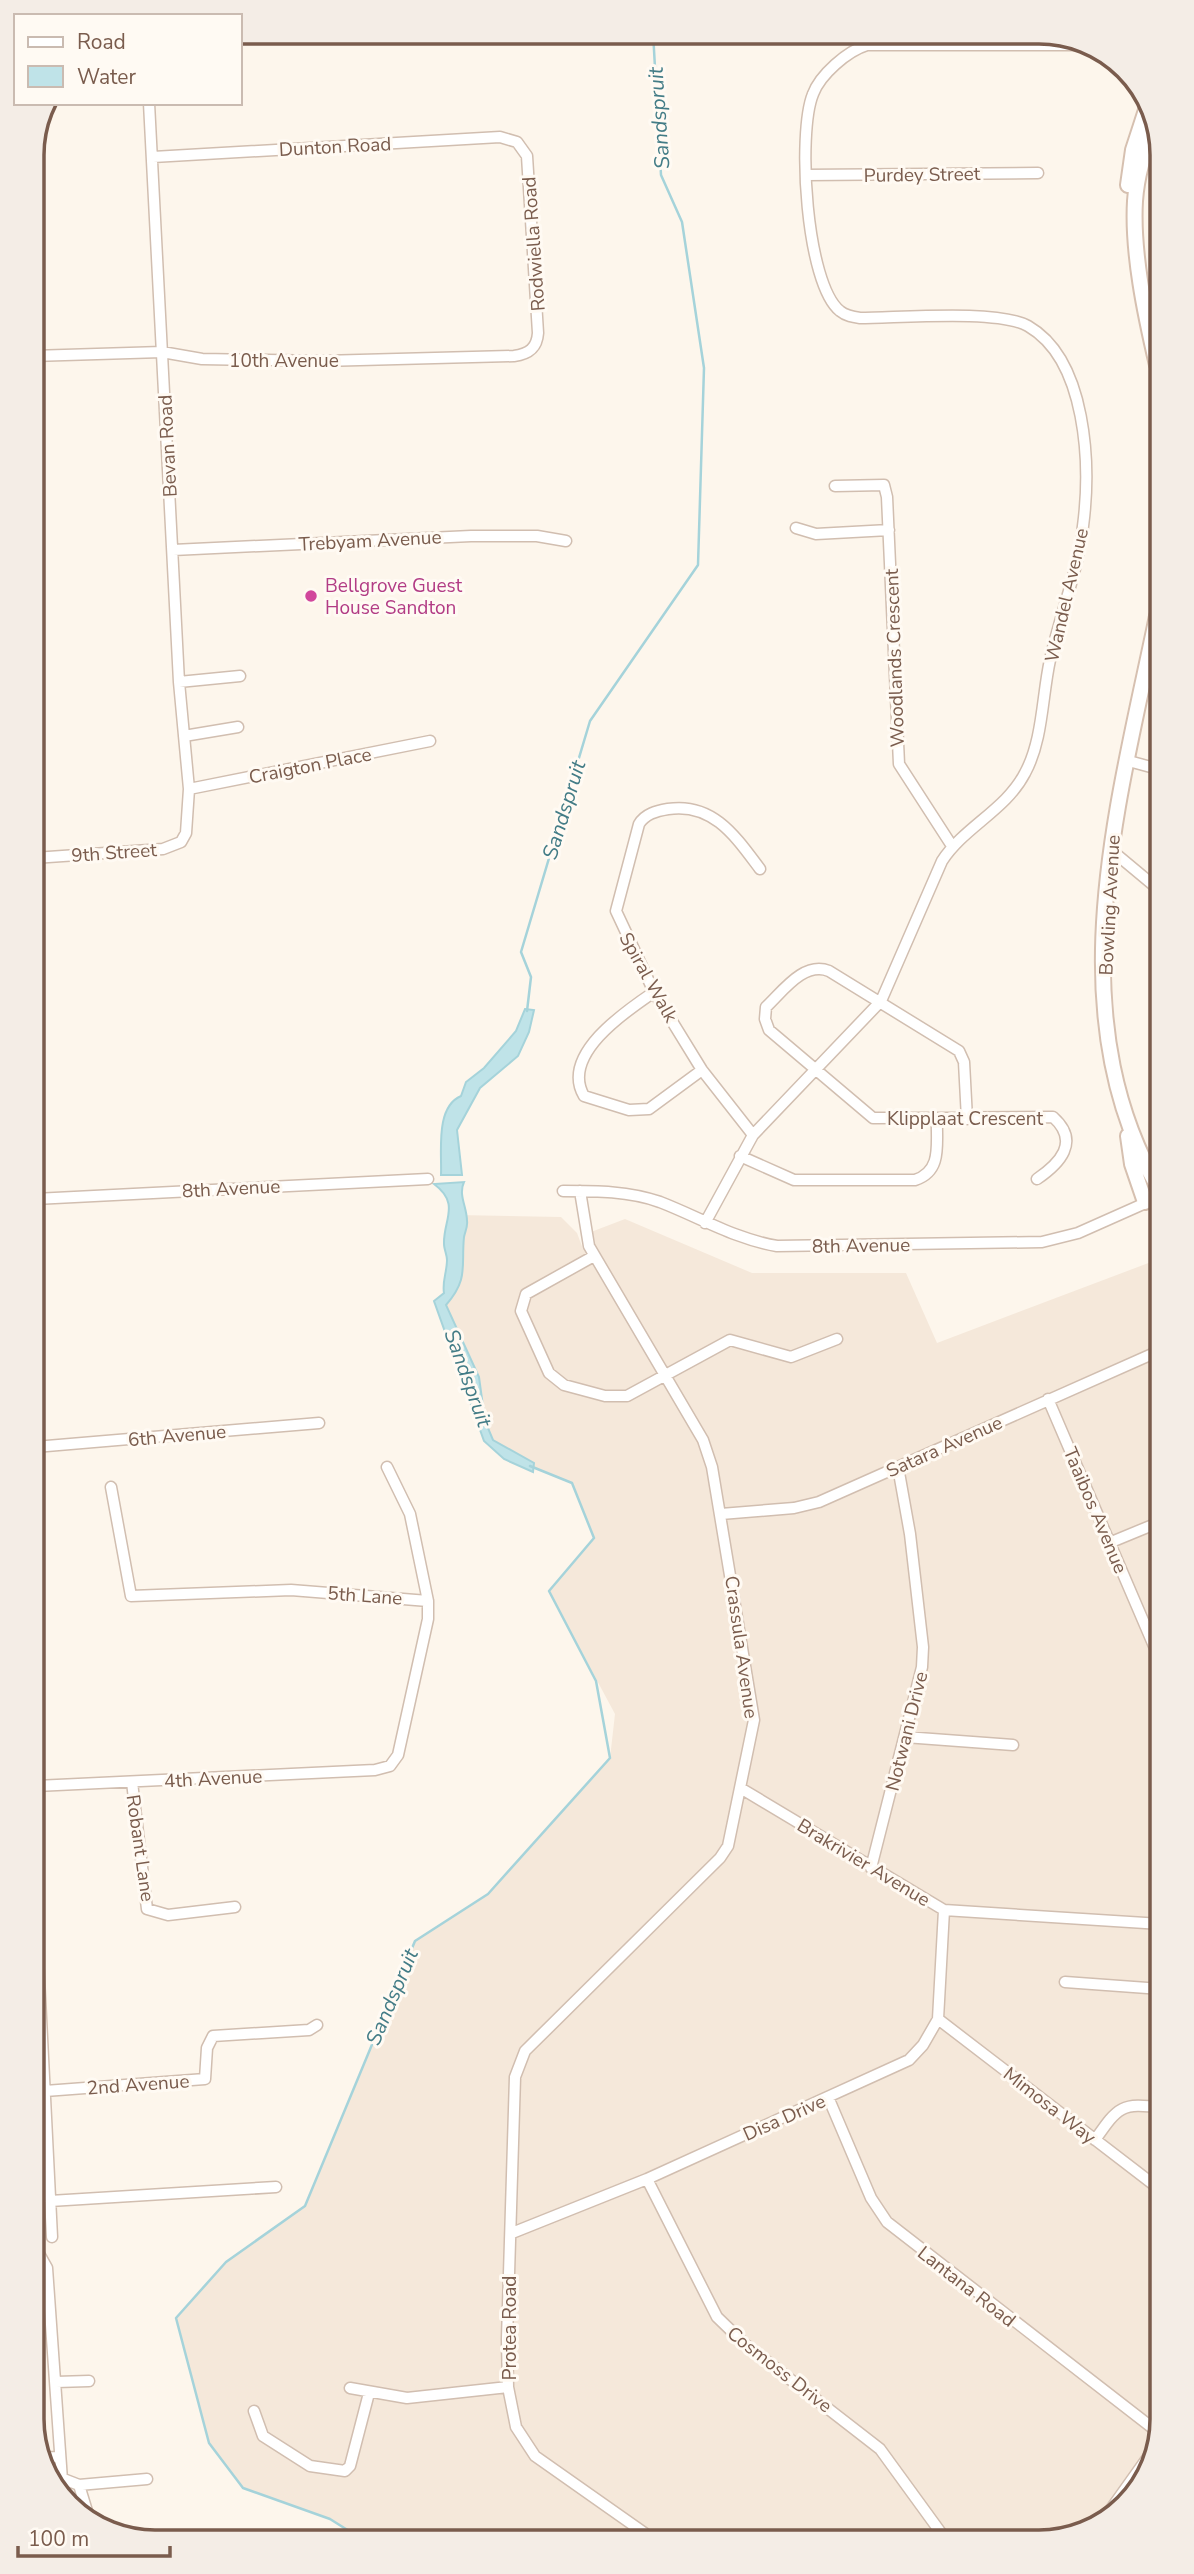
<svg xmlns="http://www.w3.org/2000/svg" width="1194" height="2574" viewBox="0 0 1194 2574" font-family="'Nunito Sans',sans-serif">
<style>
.residential{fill:#f5e8da}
.water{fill:#bfe3e8;stroke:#a5d3da;stroke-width:2}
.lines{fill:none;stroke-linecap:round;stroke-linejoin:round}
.stream{stroke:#a5d3da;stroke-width:2.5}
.street-casing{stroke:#d1beb0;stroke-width:13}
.secondary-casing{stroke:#d6c0b0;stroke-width:18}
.street{stroke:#fff;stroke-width:10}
.secondary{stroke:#fff;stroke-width:14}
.hotel-dot{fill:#d1479c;stroke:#fffaf3;stroke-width:2.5}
.labels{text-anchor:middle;stroke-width:6;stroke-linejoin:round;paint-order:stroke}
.street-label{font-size:19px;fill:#7a5c4d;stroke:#fffaf3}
.hotel-label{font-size:19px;fill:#b23c85;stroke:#fffaf3;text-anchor:start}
.water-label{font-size:21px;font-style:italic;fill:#437c86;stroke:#fffaf3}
.rim{fill:none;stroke:#7a5c4d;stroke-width:3.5}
</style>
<rect width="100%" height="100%" fill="#fdf6ec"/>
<path class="residential" d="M457,1215L561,1217L577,1233L583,1249L594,1243L591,1232L625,1219L752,1273H906L937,1343L1159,1259L1162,2420L1142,2488L1079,2536L365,2541L330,2519L243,2488L209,2443L176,2318L226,2262L305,2205L415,1941L488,1894L610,1758L615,1714L549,1591L594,1538L572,1483L508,1457L491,1442L443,1308Z"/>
<path class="water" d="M525,1009L534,1010L529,1032L518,1056L480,1088L457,1130L462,1175H441C442,1152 435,1107 461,1096L466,1082L484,1068L516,1031Z
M464,1182C458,1195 467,1207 467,1221C468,1226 465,1232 464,1237C461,1266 469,1279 446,1305L479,1377L485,1421L493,1440L534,1463L533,1472L504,1459L484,1441L434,1301L444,1293C442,1281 447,1272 447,1260C447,1255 444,1249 444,1244C443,1220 461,1204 434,1184Z"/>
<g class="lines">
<path class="stream" d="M527,1011L531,977L521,952L590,721L698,565L704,368L682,222L661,175L653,32
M365,2541L330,2519L243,2488L209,2443L176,2318L226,2262L305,2206L415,1941L488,1894L610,1758L596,1681L549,1591L594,1538L572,1483L530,1466"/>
<g class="street-casing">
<path id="street" d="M806,175L1038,173
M32,356L162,352L202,359L322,361L514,356C529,354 537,348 538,333L527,156L517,142L500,137L153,157
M33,448L37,431L35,422
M835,486L884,485L887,497L899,764L952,846
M796,528L816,534L889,530
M173,550L471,536H537L566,541
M179,682L240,676
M184,736L238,727
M1125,760L1158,769
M189,789L430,741
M1110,849L1158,889
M34,858L163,849L181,842L186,833L189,789L179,682L149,103
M654,992C626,1011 560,1055 584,1096L629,1110L649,1109L702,1070
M967,1119L964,1062L959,1051L829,971C804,961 783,991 766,1007L765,1019L769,1030L873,1118L1053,1117C1081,1142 1059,1164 1037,1179
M753,1135L702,1070L654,992L616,911L639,824C645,814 656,811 668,809C713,802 736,837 760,869
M740,1156L794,1180H915C943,1171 936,1143 937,1119
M563,1191C596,1191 629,1191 660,1202C699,1217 735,1239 777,1246L1042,1242L1078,1233L1159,1197
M580,1191L589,1246L703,1440L712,1467L754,1720L728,1846L720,1858L525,2051L515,2077L507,2339L508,2387L516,2427L535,2456L653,2539
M35,1199L428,1179
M705,1223L753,1135L881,1001L942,861C964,827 1006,810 1025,773C1043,740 1042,696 1050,660C1060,615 1078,571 1083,526C1091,465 1087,360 1028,326C998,309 899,318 860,318C853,317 846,316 840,311C806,284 797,133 813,94C820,75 847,51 867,45H1082
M594,1256L526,1294L521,1311L549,1373L564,1385L605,1396H627L730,1340L791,1357L837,1339
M1048,1399L1160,1660
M35,1447L319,1423
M387,1467L410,1514L428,1601
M721,1514L794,1508L819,1502L1159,1351
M1109,1543L1160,1522
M905,1737L1013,1745
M132,1782L147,1909L168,1915L235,1907
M36,1786L375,1770L390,1766L398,1755L428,1619V1601L291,1590L131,1596L111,1487
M742,1789L944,1910L1161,1924
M871,1868L922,1667L923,1647L910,1534L898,1467
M37,1938L52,2237
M1065,1982L1161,1989
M938,2019L1162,2191
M45,2091L205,2079L207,2048L213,2036L309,2030L317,2025
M828,2097L871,2198L887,2222L1159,2433
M1095,2140C1118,2107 1121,2102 1162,2108
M647,2179L717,2317L746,2345L880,2449L944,2537
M50,2201L276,2187
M512,2233L647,2179L909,2060L923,2045L938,2019L944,1910
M38,2252L47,2268L63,2494
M56,2382L89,2381
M350,2388L407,2398L508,2387
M254,2411L263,2436L310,2466L345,2471L350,2466L369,2393
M38,2458L58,2457
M61,2478L79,2485L147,2479
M79,2485L90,2521
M1106,2516L1153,2450"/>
</g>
<g class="secondary-casing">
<path id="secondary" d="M1156,117C1147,145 1137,171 1135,201C1132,252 1145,314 1157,365
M1128,185L1133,150L1148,104
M1157,616C1119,801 1056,1013 1159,1189
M1128,1136L1132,1164L1145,1202"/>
</g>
<use href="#street" class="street"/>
<use href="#secondary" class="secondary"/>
</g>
<circle class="hotel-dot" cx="311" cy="596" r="7"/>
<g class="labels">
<g class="street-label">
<text transform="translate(335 146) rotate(-3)" y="7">Dunton Road</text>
<text transform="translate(922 174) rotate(-1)" y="7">Purdey Street</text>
<text transform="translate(533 244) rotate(-94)" y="7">Rodwiella Road</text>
<text x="284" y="367">10th Avenue</text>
<text transform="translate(167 446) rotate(-93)" y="7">Bevan Road</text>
<text transform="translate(370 540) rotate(-3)" y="7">Trebyam Avenue</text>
<text transform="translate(1066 595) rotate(-77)" y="7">Wandel Avenue</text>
<text transform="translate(894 658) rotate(-92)" y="7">Woodlands Crescent</text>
<text transform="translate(310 765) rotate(-11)" y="7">Craigton Place</text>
<text transform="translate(114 852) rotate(-4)" y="7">9th Street</text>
<text transform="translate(1109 905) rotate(-87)" y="7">Bowling Avenue</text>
<text transform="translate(649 977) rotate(61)" y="7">Spiral Walk</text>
<text x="965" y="1125">Klipplaat Crescent</text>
<text transform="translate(231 1188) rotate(-3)" y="7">8th Avenue</text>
<text transform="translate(861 1245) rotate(-1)" y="7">8th Avenue</text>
<text transform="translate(177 1435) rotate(-5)" y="7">6th Avenue</text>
<text transform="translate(944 1446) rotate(-24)" y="7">Satara Avenue</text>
<text transform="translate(1096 1510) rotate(67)" y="7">Taaibos Avenue</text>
<text transform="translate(365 1595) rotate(4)" y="7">5th Lane</text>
<text transform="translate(742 1647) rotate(82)" y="7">Crassula Avenue</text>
<text transform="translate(906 1731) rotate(-76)" y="7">Notwani Drive</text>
<text transform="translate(213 1778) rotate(-3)" y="7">4th Avenue</text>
<text transform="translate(141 1848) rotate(82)" y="7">Robant Lane</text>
<text transform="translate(864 1862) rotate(31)" y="7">Brakrivier Avenue</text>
<text transform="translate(138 2084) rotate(-4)" y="7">2nd Avenue</text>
<text transform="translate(1050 2105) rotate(38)" y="7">Mimosa Way</text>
<text transform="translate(784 2117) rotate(-24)" y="7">Disa Drive</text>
<text transform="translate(967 2286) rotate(38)" y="7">Lantana Road</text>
<text transform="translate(509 2328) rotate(-90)" y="7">Protea Road</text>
<text transform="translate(780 2369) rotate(38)" y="7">Cosmoss Drive</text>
</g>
<g class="hotel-label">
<text x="325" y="592">Bellgrove Guest<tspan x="325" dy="22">House Sandton</tspan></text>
</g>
<g class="water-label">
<text transform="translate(659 118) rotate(-94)" y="7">Sandspruit</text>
<text transform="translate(564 810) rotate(-73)" y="7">Sandspruit</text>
<text transform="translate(468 1378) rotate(70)" y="7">Sandspruit</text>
<text transform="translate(392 1997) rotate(-67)" y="7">Sandspruit</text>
</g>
</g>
<path d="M0 0H1194V2574H0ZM155 44H1039A111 111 0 0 1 1150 155V2419A111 111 0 0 1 1039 2530H155A111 111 0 0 1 44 2419V155A111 111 0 0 1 155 44Z" fill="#f4ede6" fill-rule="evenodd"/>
<path class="rim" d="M155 44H1039A111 111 0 0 1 1150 155V2419A111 111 0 0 1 1039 2530H155A111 111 0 0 1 44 2419V155A111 111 0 0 1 155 44Z"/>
<rect x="14" y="14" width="228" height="91" fill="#fffaf3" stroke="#cabbb1" stroke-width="2"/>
<rect x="28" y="37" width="35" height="10" fill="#ffffff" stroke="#cabbb1" stroke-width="2"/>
<text x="77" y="49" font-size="21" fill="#7a5c4d">Road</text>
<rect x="28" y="66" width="35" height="21" fill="#bfe3e8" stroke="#cabbb1" stroke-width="2"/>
<text x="77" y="84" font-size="21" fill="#7a5c4d">Water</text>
<path d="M18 2546v10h152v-10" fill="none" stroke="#7a5c4d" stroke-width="3.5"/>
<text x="28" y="2546" font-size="21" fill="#7a5c4d" stroke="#fffaf3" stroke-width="5" paint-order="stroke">100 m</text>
</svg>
